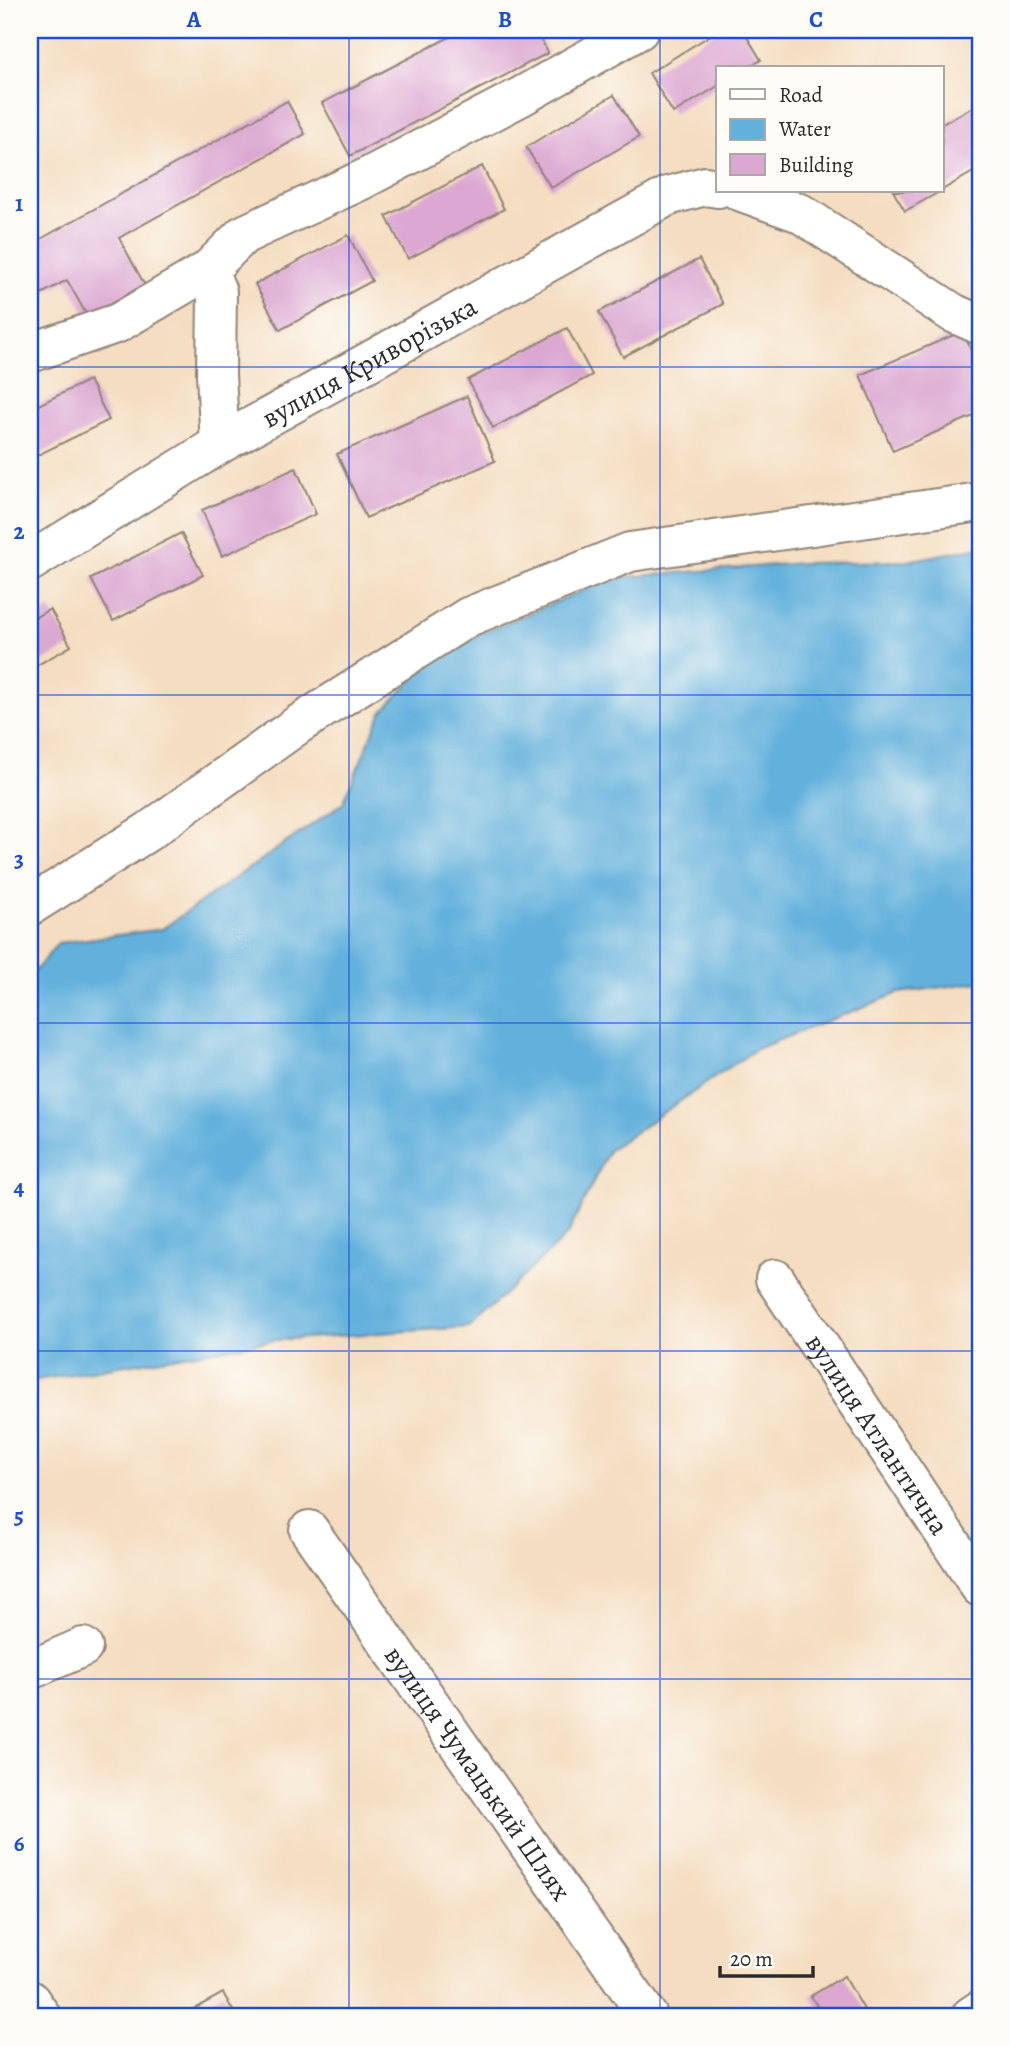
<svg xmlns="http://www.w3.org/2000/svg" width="1010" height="2046" viewBox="0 0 1010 2046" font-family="Alegreya,serif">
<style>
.water{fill:#62b0dc;stroke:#466e84;stroke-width:2}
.building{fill:#dba8d2}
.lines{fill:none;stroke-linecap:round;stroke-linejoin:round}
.minor-casing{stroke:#908476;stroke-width:42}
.minor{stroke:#fff;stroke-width:38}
.grid{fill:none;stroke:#1d4ed8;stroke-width:2;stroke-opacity:0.55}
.labels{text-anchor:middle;stroke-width:7;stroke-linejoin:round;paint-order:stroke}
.street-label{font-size:28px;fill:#2b2b2b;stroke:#fdfcf7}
.neatline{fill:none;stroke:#1d4ed8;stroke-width:2.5}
.grid-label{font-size:23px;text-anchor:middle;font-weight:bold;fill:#1d4ed8}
</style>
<rect width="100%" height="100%" fill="#fdfcf7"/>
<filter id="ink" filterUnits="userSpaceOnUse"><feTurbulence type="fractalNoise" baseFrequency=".0143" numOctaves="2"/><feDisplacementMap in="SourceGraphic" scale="14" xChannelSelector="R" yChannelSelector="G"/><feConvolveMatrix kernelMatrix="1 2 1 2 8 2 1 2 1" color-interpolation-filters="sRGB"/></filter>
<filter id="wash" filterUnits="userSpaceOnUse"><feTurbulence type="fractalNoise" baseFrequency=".00686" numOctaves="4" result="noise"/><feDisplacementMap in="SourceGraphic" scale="28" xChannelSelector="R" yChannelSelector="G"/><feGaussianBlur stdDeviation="1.57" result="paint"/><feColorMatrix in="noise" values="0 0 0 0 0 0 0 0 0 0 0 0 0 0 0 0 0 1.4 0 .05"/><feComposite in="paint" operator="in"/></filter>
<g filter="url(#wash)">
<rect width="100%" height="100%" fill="#f4ddc0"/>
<path class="water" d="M980,547V982L899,993L756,1049L609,1150L568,1234L470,1327L275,1340L30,1381V977L58,943L162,929L343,803L381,713L439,651L612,578L801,563L907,561Z"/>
<g id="blocks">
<path class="building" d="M463,30H536L548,53L350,156L322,103Z
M719,30H743L761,60L747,68H718V86L673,113L649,73Z
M614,95L639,137L551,188L526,147Z
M287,101L305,134L119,238L147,289L90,321L67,280L30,300V245Z
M980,103V168L942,190V124Z
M482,166L504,209L408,259L386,216Z
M893,191H941L905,211Z
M348,235L372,281L280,330L255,284Z
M699,259L723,304L623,357L599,312Z
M567,328L592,375L493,428L468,380Z
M963,331L980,372V413L893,451L860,375Z
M89,380L109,420L30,459V409Z
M467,396L495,461L366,518L337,454Z
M296,468L316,514L222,556L202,510Z
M181,533L203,575L113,621L91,579Z
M50,609L71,646L30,669V620Z
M844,1976L868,2016H823L811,1996Z
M223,1993L236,2016H181Z"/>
</g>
</g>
<g filter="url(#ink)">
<use href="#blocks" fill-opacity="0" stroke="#908476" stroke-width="2"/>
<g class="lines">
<g class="minor-casing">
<g id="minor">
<path d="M739,191L800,213L953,313L980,325"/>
<path d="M208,270L243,235L362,180L520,97L639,30"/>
<path d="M30,353L118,323L208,270L217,292L216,375L220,444"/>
<path id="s1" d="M30,562L220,444L668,196L705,186L718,188"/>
<path d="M30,906L149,831L299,724L468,617L630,552L980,502"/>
<path id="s2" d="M775,1279L980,1587"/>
<path id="s3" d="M309,1530L648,2016"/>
<path d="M30,1670L83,1647"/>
<path d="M30,2000L41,2016"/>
<path d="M971,2016L980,2010"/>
</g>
</g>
<use href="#minor" class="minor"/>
</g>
</g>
<path class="grid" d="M349,30V2016M660,30V2016M30,367H980M30,695H980M30,1023H980M30,1351H980M30,1679H980"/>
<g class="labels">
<g class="street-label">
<text dy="10" stroke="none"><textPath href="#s1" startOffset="394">вулиця Криворізька</textPath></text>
<text dy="10" stroke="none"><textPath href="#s2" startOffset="186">вулиця Атлантична</textPath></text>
<text dy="10" stroke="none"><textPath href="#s3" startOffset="296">вулиця Чумацький Шлях</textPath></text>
</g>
</g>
<rect width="1010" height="2046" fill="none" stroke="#fdfcf7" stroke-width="77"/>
<rect x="716" y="66" width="228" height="126" fill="#fdfcf7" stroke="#a9a8a5" stroke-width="2"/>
<rect x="730" y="89" width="35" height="10" fill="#ffffff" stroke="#a9a8a5" stroke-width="2"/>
<text x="779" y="102" font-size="21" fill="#2b2b2b">Road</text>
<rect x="730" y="119" width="35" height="21" fill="#62b0dc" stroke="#a9a8a5" stroke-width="2"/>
<text x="779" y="136" font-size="21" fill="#2b2b2b">Water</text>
<rect x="730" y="154" width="35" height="21" fill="#dba8d2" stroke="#a9a8a5" stroke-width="2"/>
<text x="779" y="172" font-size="21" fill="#2b2b2b">Building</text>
<path d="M720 1966v10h93v-10" fill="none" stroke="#2b2b2b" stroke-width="3.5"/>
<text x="730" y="1966" font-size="21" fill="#2b2b2b" stroke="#fdfcf7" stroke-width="5" paint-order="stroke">20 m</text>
<rect x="38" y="38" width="934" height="1970" class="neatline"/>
<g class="grid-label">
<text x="194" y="27">A</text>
<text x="505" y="27">B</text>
<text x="816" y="27">C</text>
<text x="19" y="211">1</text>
<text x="19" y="539">2</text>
<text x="19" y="867">3</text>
<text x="19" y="1195">4</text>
<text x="19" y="1523">5</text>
<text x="19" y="1851">6</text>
</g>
</svg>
